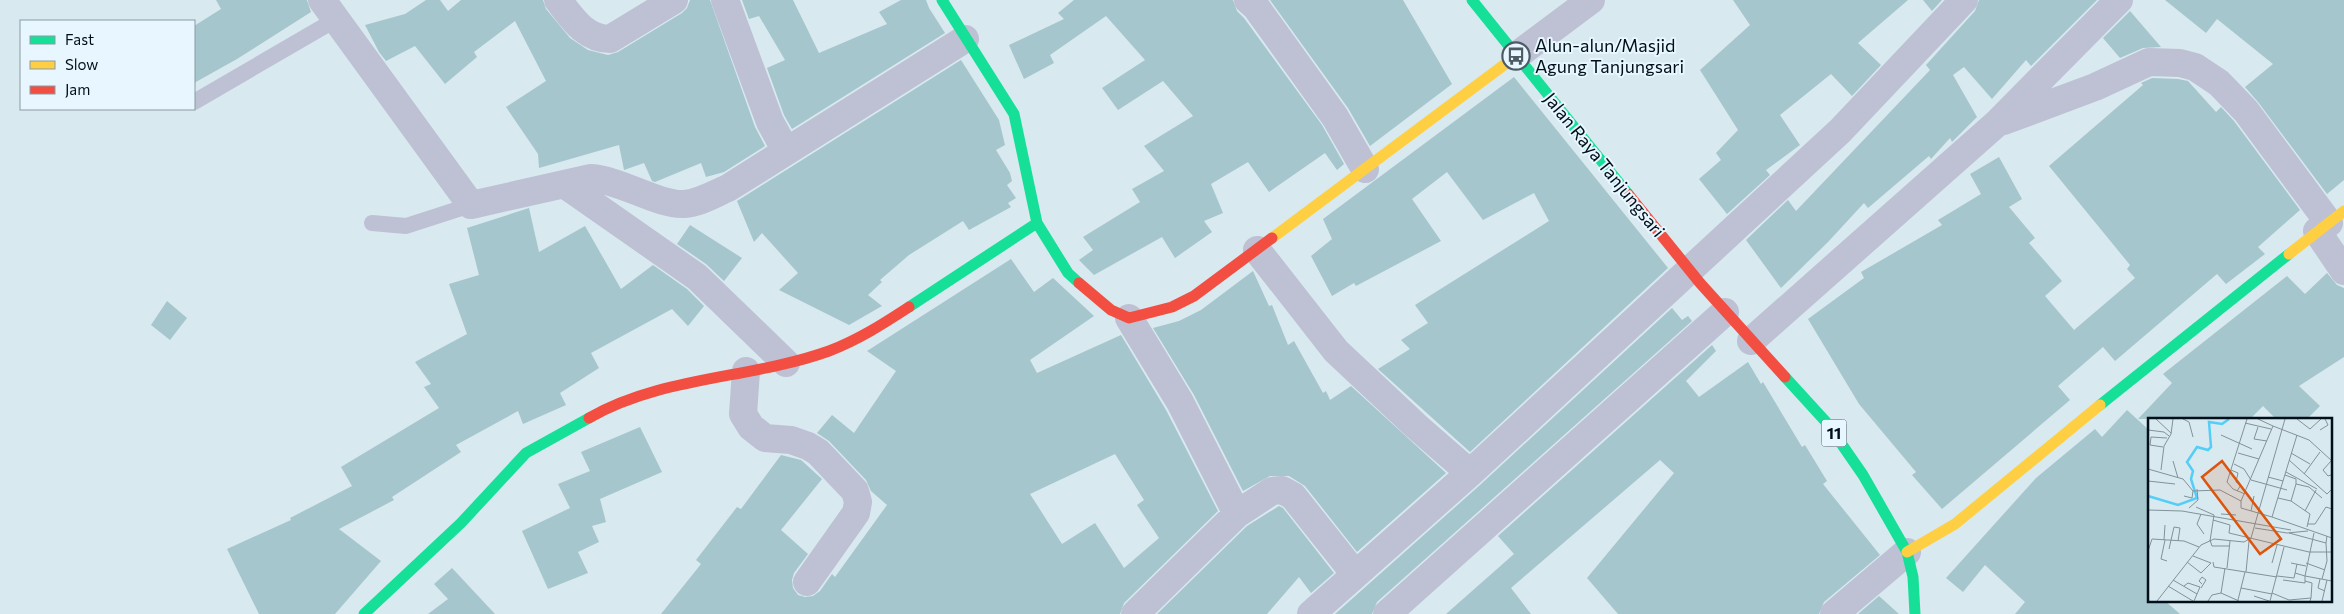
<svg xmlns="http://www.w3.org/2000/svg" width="2344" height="614" viewBox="0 0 2344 614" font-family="Commissioner,sans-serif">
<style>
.building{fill:#a5c6cc;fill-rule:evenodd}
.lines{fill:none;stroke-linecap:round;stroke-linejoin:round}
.lane{stroke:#bec0d4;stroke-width:16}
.street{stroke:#bec0d4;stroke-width:28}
.fast{stroke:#16e098;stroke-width:11}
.slow{stroke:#ffcf43;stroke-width:11}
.jam{stroke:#f24e42;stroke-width:11}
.labels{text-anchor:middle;stroke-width:4;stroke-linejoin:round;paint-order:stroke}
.shield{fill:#e8f7ff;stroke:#46555e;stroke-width:1}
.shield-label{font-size:16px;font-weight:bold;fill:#000f19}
.poi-label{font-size:18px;fill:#000f19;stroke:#e8f7ff;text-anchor:start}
.street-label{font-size:18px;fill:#000f19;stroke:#e8f7ff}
.inset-river{fill:none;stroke:#54cef6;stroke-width:2.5}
.inset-road{fill:none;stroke:#82929a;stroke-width:1}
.view{fill:#dc550d;fill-opacity:0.15;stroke:#dc550d;stroke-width:2.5}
.inset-edge{fill:none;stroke:#000f19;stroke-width:2.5}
</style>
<rect width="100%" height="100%" fill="#d8e9f0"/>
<path class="building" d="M216,0H307L311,12L237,59L194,83V26L221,9Z
M426,0H440L448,11L461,0H543L546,9L570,38L588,50L608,55L618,52L682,13L687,8L690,0H710L755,127L765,146L724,172L706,177L701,163L655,182L652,181L644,163L624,170L619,145L539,168L538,154L506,107L546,81L515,21L474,52L477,57L445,84L415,46L386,61L379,52L365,25L405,14Z
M742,0H793L819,53L887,24L879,12L901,0H926L929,8L945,33L792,129L784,115L767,68L785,60L759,16L749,19Z
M1074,0H1233L1237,11L1244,18L1322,125L1344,164L1337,170L1325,153L1269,192L1248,162L1211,184L1223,213L1204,221L1212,232L1175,258L1162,237L1094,275L1079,260L1093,250L1083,237L1140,202L1132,189L1164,171L1144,146L1193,116L1163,81L1118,110L1102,88L1145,60L1106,16L1050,55L1054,63L1024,79L1009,45L1064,19L1058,13Z
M1270,0H1403L1452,84L1370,146L1348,108Z
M1733,0H1908L1858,43L1881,65L1852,96L1831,74L1780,115L1800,145L1766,170L1770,175L1727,214L1699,179L1721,160L1716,153L1738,130L1700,70L1750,25Z
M1923,0H1942L1932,11Z
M1979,0H2097L2031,66L2026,60L1992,99L1964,67L1953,75L1977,117L1952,142L1950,138L1931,159L1929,156L1868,208L1864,203L1828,242L1781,288L1746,240L1788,200L1796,211L1930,70L1926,65L1975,11Z
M2165,0H2344V180L2327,194L2258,102L2245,87L2273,64L2217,19L2206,33Z
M2130,11L2161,47L2143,48L2120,58L2103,38Z
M961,60L999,120L1005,145L996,150L1010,173L1012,181L1007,185L1016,198L1008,203L1011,207L969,230L963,221L909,255L880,280L882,282L868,295L882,306L849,325L779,290L798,273L762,233L754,242L737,201Z
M1514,77L1668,268L1470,452L1378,369L1410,349L1401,340L1428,323L1415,305L1549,221L1534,193L1483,220L1447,172L1412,199L1441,241L1356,286L1354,283L1332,296L1311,256L1332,239L1323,219Z
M2152,78L2178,79L2188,81L2216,112L2221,107L2234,121L2300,210L2258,247L2265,254L2226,284L2217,274L2115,361L2103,347L2058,386L2070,400L1942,509L1912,475L1916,472L1859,404L1808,319L1864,278L1861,272L1942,225L1938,220L1981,194L1970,174L1999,157L2022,199L2009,207L2035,238L2029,243L2062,281L2045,296L2074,330L2135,278L2127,269L2130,265L2049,166L2143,85L2141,83Z
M529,208L539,252L585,226L621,289L653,265L687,289L704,306L688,326L672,309L591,353L599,368L560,393L566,405L523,424L518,411L456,445L461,452L392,497L394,500L339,529L381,561L335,614H259L227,549L291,520L290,518L352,486L341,467L439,408L424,387L431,384L415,362L467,334L449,284L479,275L467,228Z
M690,225L742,258L724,281L706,264L677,244Z
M1011,259L1034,292L1053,278L1094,316L1030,360L1037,373L1121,335L1166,410L1218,511L1124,603L1120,614H661L701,564L696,560L737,507L741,509L781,455L801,460L822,479L781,530L808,554L794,573L792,580L793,588L798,595L805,597L813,596L820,591L832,574L835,577L887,505L871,491L866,480L829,441L817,433L832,415L854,433L896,371L867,351ZM1115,454L1144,500L1137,505L1159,538L1124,568L1095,523L1062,544L1030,494Z
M1253,271L1269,306L1272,305L1288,345L1294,341L1323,393L1326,391L1330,400L1351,386L1446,473L1357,552L1305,486L1289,476H1270L1243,491L1194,395L1153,328L1179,321L1201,310Z
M2327,273L2337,285L2344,288V357L2299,386L2320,406L2307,419H2276L2263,406L2250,419H2138L2172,383L2163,374L2287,276L2305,294Z
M167,301L187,318L170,340L151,325Z
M1672,308L1682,320L1688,316L1692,321L1377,602L1372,614H1335L1480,485Z
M1712,345L1716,351L1686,381L1699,397L1748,362L1761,384L1763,382L1802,447L1805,445L1827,481L1823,484L1880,555L1824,602L1819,614H1618L1587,578L1674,473L1660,460L1511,588L1531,614H1446L1514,554L1498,536Z
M2127,410L2149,430V600H2164L2180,614H2015L2025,602L1985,565L1963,592L1946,578L2036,478L2095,429L2102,437Z
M640,427L662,472L600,499L606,522L592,526L599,542L578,552L588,573L548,589L522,531L570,508L558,484L590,471L581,452Z
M1279,506L1283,508L1334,573L1311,593L1299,577L1267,614H1157L1247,526Z
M452,568L495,614H428L448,599L434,584Z
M1879,596L1899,614H1858Z"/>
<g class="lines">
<path class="lane" d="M194,102L335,20
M372,223L406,226L471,205"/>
<path class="street" d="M322,0L471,205L591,178C621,180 657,205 684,204C700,203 714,194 728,188L965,39
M558,0C572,18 585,39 610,39L674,0
M725,0L770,122L786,151
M1248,0L1256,7L1335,117L1365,169
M1516,56L1591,0
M2004,121L2095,87L2149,62L2180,63L2195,67L2219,83L2246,111L2329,223
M564,184L697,277L786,363
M2317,231L2344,271
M1257,250L1336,351L1416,426L1470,473
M1129,318L1180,402L1237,514L1272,491L1282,490L1293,496L1355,574
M1751,341L1996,124L2119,0
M746,371L743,414L751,427L765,438L791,440L808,446L818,452L855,491L858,502L856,513L807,582
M1135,614L1237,514
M1311,614L1470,473L1840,131L1964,0
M1387,614L1725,312
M1834,614L1907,552"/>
<path class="fast" d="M942,0L1014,114L1037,223
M1472,0L1628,194
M909,307L1037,223L1068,273L1079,283
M1785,377L1827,423L1863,475L1907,552L1913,577L1915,614
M2100,405L2289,254
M364,614L461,523L526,453L589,418"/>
<path class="slow" d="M1272,238L1516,56
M2289,254L2344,211
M1907,552L1955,524L2100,405"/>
<path class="jam" d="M1628,194L1700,283L1785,377
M1079,283L1111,310L1129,318L1172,307L1194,296L1272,238
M589,418C662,376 751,379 829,351C858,340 883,324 909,307"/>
</g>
<defs>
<g id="bus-ring" transform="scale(1.4375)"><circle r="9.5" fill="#e8f7ff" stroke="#4c5b64" stroke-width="1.5"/><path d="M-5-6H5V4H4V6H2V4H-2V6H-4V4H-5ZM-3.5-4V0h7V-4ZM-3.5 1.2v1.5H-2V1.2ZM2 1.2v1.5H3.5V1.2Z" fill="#4c5b64"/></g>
</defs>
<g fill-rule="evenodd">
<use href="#bus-ring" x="1516" y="56"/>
</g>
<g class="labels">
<rect class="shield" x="1821.5" y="419.5" width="25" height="27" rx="4"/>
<g class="shield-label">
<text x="1834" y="439">11</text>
</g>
<g class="poi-label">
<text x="1535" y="52">Alun-alun/Masjid<tspan x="1535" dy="21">Agung Tanjungsari</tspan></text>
</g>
<g class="street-label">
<text transform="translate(1604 165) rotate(51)" y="6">Jalan Raya Tanjungsari</text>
</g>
</g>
<g transform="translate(2148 418)">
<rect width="184" height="184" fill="#d8e9f0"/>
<path class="inset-river" d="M0,78L30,87L49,80L43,61L45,53L39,44L49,29L60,32L63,29L61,4L74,6L81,1"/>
<path class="inset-road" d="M8,1L23,15M35,1L41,4L45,19M110,1L125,8M149,1L162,11L173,1M97,5L123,11M110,9L106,21L119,23M0,12L16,14L21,18M172,12L180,7L177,1M73,17L104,31M15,29L2,27L3,19L19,20M90,35L111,41M143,35L162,46M141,42L179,76L183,72M25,43L30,60M86,46L96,51L103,62M0,51L35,61L45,73L72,72L93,83V90L124,99L149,17M13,52L16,28L23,16L25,1M83,52L90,55L88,64L93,67L89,73M138,54L169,71M156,56L172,34M137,57L148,61V66L161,69L174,80M183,57L180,58L175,52L183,43M120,59L135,63M103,62L139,72M0,63L27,66M97,76L85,71L79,64L99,1M36,78L44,80L45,73M130,80L143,83L148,66M93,83L125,8L161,22L184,43M143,83L162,96L159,109M48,89L66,97L62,123M41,90L50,82L49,71M0,92L34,93L143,112M103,93L106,78M157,93L168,72M53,96L49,106L56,116M73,96L88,97M124,99L184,120M65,102L82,107L81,115L161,134H184M160,106H167L178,89L184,91M107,110L139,115L160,113M141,115L178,125L179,118M166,115L157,158L184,163M16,122L17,107M17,122L13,141L19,143M62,122L64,128H82M21,131L26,109L32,110L30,123M0,133L4,121L36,123L51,129M39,144L53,155L63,145L45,138M65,144L66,149L129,159M124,145L129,127M143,145L158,148M158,145L177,152M79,150L82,123M98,154L101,123M129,158L146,160L149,146M172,161L170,170L177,173M174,161L179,143L178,125M25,162L49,176L46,183M135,162L157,165V158L147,155M157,163L164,165L163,180M20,168L45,183M36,168L40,165L52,169L49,176M53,170L58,162L54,159L51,163L54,166M93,170L124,176M73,175L91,183M124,175L141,182L163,180L162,183M106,178L121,183M90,182L97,154M9,183L53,127L66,121L96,124L103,120L137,1M60,183L64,177L73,175L77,150M122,183L136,129M174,183L179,162"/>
<path class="view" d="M74,43L133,121L112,136L54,59Z"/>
<rect width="184" height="184" class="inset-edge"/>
</g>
<rect x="20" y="20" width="175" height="90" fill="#e8f7ff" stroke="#8b9aa3"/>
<rect x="30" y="36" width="25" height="8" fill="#16e098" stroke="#8b9aa3"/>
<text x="65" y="45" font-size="15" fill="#000f19">Fast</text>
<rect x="30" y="61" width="25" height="8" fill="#ffcf43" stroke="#8b9aa3"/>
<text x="65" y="70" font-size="15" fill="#000f19">Slow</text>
<rect x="30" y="86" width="25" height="8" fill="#f24e42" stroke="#8b9aa3"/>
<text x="65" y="95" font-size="15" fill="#000f19">Jam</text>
</svg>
